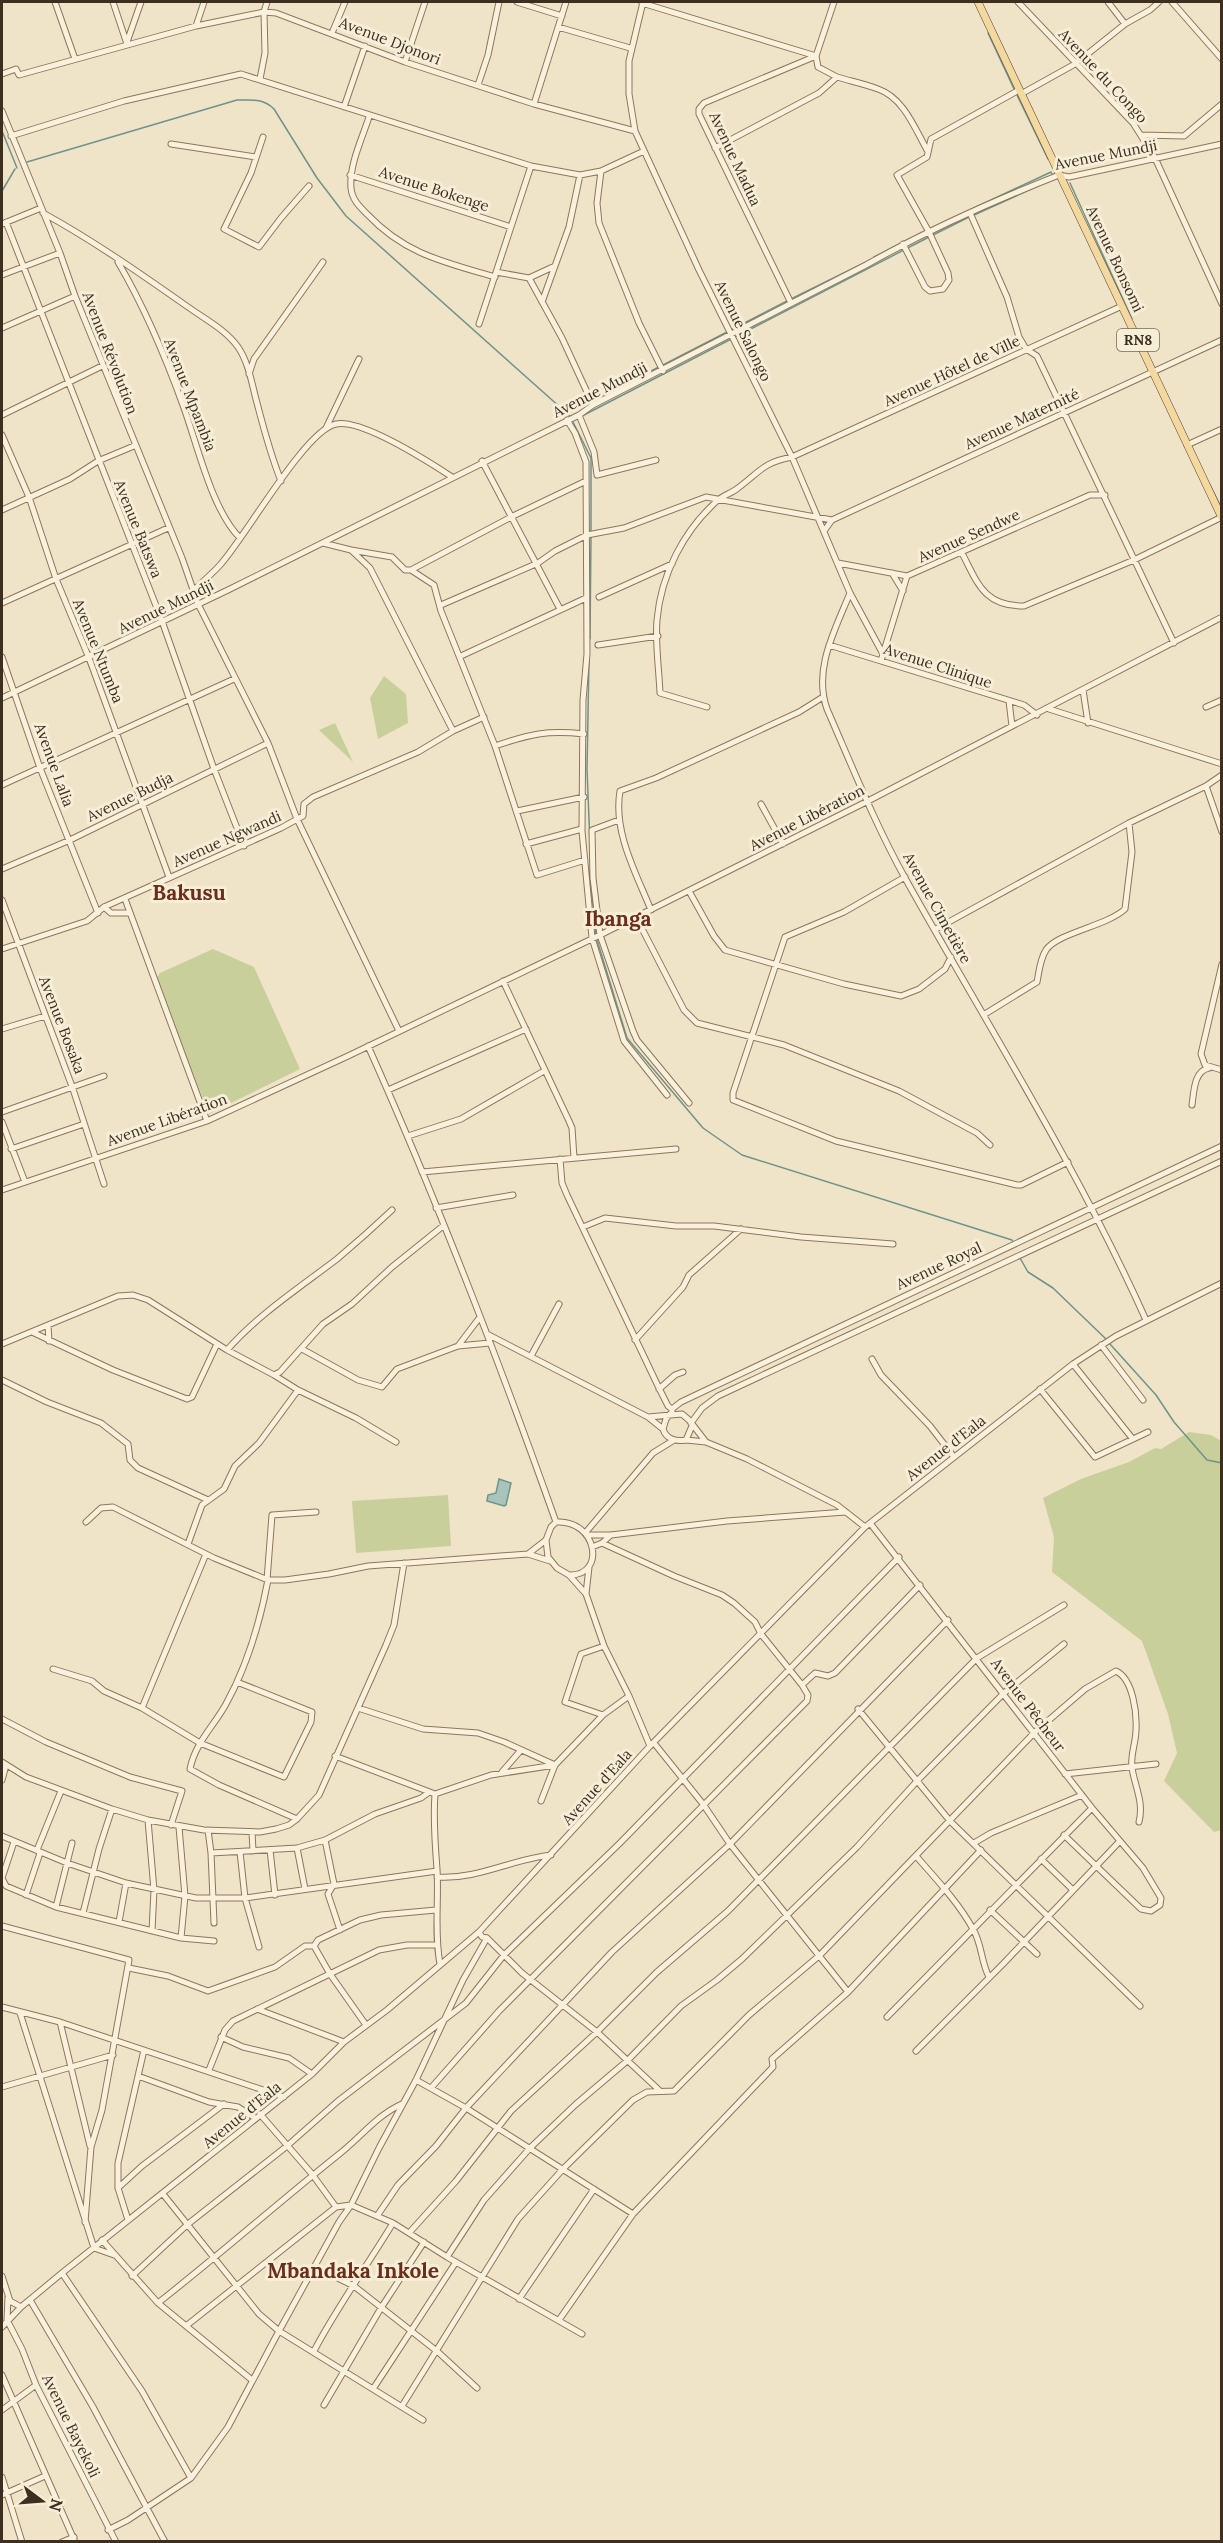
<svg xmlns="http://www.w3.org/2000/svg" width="1223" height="2543" viewBox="0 0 1223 2543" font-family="Lora,serif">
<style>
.green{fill:#c9cf9b}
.water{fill:#a9c4bc;stroke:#6f938a;stroke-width:1.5}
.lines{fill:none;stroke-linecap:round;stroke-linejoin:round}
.stream{stroke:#6f938a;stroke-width:1.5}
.minor-casing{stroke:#8d765c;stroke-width:7}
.major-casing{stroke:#5b4430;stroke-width:8}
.minor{stroke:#faf1dc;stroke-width:5}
.major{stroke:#f3d9a0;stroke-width:7}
.labels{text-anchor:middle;stroke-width:6;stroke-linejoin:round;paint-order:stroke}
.shield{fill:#f7eed8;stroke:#756857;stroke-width:1.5}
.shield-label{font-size:14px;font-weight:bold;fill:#3d2e20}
.street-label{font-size:15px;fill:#3d2e20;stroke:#f7eed8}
.district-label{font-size:21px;font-weight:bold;fill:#6b2e1e;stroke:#f7eed8}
</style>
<rect width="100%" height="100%" fill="#f0e4c8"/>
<path class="green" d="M384,676L406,694L408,723L378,739L370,698Z
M335,723L353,762L319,730Z
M213,949L254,967L300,1069L209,1114L156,979L160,973Z
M1189,1432L1211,1435L1221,1441L1222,1830L1214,1832L1164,1781L1177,1753L1168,1714L1142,1641L1052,1572L1054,1537L1043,1498L1081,1479L1129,1462L1155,1448L1161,1449Z
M448,1495L451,1546L356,1553L352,1501Z"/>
<path class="water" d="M499,1479L511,1483L506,1505L504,1506L487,1501L488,1495L496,1493Z"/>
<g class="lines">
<path class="stream" d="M988,33L1014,89
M1016,93L1048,159
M2,131L17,168
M27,162L237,100C251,100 263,98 274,109L317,178L346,216L570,416
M1070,183L1132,319
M2,191L15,169
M974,208L1051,172L1052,174
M974,215L1038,186
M933,235L969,217
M874,257L910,239
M791,299L870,260
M1134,339L1139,351
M663,365L787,301
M593,400L659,367
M569,412L589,402
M584,415L929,237
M572,420L591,458V531
M1209,483L1222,509
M590,639L591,536
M589,659L587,770L590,843
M592,893L596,935
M597,940L627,1038L703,1128L742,1155L1012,1240L1013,1242
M1020,1258L1028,1272L1053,1288L1107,1340
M1110,1344L1156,1395L1174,1422L1207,1460L1222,1463"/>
<g class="minor-casing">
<path id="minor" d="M55,2L75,59
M113,2L127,44
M517,2L562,16
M643,2L629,61V94L635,131L699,270L792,457L850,593L883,654L881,661
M1018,2L1133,123L1155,158L1222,304
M1108,2L1125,24
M1172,2L1222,59
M642,3L816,56L834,2
M196,26L204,2
M558,27L630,48
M332,33L345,2
M127,42L141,2
M405,62L425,2
M2,74L16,69L19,75L196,26L264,12L276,13L405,62L534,104L635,131
M837,77C850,81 865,84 878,89C904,98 915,129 927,150
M260,79L265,53L264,12L267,2
M478,85L488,55L499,2
M1021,94L1075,64L1125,24L1150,10L1159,2
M534,104L566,2
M344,107L365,46
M2,111L60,253L75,296L182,558L198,604L268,743L297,819L399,1031
M369,117C362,139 349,165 351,188C352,200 360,207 368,215C405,254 444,262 495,277
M1141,135L1184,136L1222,104
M11,136L124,101L241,74L531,166L580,175L601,171L644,151
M263,137L251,173L224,229L259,247L281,218L309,186
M171,144L256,157
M715,148L819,93L837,77L818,67L816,56L704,103L699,109V114L791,303
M601,171L597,203L599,223L639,323L663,371
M350,175L511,227
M43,213C94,241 141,274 188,307C205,319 226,330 238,347C249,363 252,385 257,403C264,430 271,456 281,481
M970,213L1007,297L1019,337L1026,349L1037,356L1174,643
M6,222L162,621L214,769L244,846
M2,224L41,208
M903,244L925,287L930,291L943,289L949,280L948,273L929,232L897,175L927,157L931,139L1019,90
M118,262C145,308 166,358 184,408C198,447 212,510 240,538
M496,272L529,278L555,266L569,227L580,175
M2,275L60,253
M529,278L562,338L593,405
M542,302L555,266
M479,324L531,166
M2,328L75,296
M249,374L254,359L323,262
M2,415L102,366
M579,415L594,452L597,475L656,460
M567,420L575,433L586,462L587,654L583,700L582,831L592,938L624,1041L667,1095
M326,428L359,359
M2,435L29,497L56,579L89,658L169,877
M1187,445L1222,429
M482,461L560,609
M2,510L70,479L98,461L134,446
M824,531L832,520L1222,340
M323,543L351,550L370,568L453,731
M351,550L392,557L405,570H411L434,585L441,611L495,746L537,875L585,860
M962,553C978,584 984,606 1024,606L1134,560L1222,517
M838,563L907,576L1090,495H1105
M411,570L513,516L586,481
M892,573L903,591
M193,591C202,582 212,574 220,565C245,538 305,430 336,424C362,419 429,462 452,477
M850,593C835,630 813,669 827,709C852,766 875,824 905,878C987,1025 1077,1166 1146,1320
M599,597L672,564
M2,603L168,528
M441,605L538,563L555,551L587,535L624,528L706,497L832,520
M598,645L658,636
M829,645L1024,705L1037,715
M883,654L907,576
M461,656L586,598
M2,657L40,768L98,913
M1083,690L1088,723
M2,698L228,590L579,415L593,405L866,265C928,230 993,201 1059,175L1069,177L1222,144
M1009,701L1012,726
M707,707L660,693C659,669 655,643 657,620C661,574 684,530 718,500C724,495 732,493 738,488C761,471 762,463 792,457L1122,306
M1206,707L1222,700
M1049,709L1222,764
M495,746C530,734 547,730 584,734
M2,785L234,679
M1206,786L1222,832
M761,804L783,844
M517,811L584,797
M619,820L592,830L593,878L600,935L633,1031L637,1040L689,1103
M526,844L582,829
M2,869L70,840L268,743
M905,877L844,912L785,937L733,1093V1100L836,1141L1017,1185H1021L1068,1162
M689,891L714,936L725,950L844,984L901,996L919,989L945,969L951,957
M125,899L207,1121
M2,900L73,1089L104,1184
M104,907L111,913H129
M651,910C636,873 613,832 620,791L656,778L799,712L823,697
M636,917L684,1010L697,1023L784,1045L899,1091L977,1133L990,1145
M936,929L1129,823L1206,786L1222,775
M2,949L87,921L104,907L281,828L303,816L304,804L313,797L418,752L453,731L484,717
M1222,964L1201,1054L1205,1065L1222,1070
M503,981L569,1121L572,1128L574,1158
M985,1014L1037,982C1039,972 1040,959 1046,950C1057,933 1107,926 1125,909L1132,852L1129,823
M2,1029L45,1016
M368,1046C438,1202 499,1361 556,1522
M388,1090L526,1029
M1192,1105C1194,1091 1194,1071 1209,1068
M2,1112L104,1076
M2,1122L25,1182
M408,1136L461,1119L544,1071
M11,1149L84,1124
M560,1159L562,1183L567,1195L658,1386L668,1406L672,1409
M422,1172L676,1149
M2,1190L207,1121L348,1056L600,935L868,801L1222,617
M436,1208L513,1195
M583,1227L605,1218L676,1226H714L801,1237L893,1244
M48,1325L49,1341
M32,1332L113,1370L187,1399L192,1397L217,1344
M487,1334L648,1417L663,1429
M635,1340L683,1287L689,1275L741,1229
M2,1344L118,1296L133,1295L148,1300L227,1350L274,1375L280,1372L323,1324L352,1304L392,1267L443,1226
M1101,1345L1143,1400
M458,1346L480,1317
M302,1349L358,1380L382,1387L397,1369L458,1346L490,1343
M227,1350C259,1314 299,1288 337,1259C356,1243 374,1227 392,1210
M531,1356L559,1304
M872,1359L881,1375L930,1426L954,1457
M1073,1364L1132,1438
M2,1380L47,1402L101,1423L128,1444L130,1460L138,1468L208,1500
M659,1389L675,1375L683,1372
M1040,1389L1095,1457L1148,1432
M298,1390L356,1418L396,1442
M672,1413V1409L681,1402L1222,1146
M670,1414L666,1419L663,1429C666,1439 676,1442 686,1440L692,1426
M648,1417L682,1414L689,1420L706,1442
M691,1423L702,1408L718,1396L1222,1161
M686,1440L706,1442L747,1459L837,1505L865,1527
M86,1522L101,1508L113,1507L214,1558L268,1580H285L329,1574L368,1566L528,1554L550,1561
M870,1523L1092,1808L1143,1868L1161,1898L1160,1905L1151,1911L1141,1909L1064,1835
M586,1532L653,1453L674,1440
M588,1535H611L727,1521L845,1512
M602,1543L674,1576L722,1595L734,1603L755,1622L761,1634L802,1685
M188,1544L202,1505L224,1489L235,1466L259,1443L298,1390L274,1375
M592,1547L602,1543L611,1535
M206,1554L142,1708L200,1743L284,1777L311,1722L312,1712L237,1682
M528,1554L546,1540
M569,1575C607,1576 597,1519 556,1522L551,1527L546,1540L548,1557L557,1568L569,1575L586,1594L604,1646L629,1696L650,1746
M267,1580L272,1515L316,1512
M268,1580C260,1622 247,1666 226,1704C214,1726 195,1743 190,1769L219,1785L297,1819
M586,1594L589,1567
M53,1669L92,1681L104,1691L142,1708
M358,1708L423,1729L478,1733L504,1742L555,1765L541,1801
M858,1709L950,1821L1140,2006
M603,1715L565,1702L581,1654L604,1646
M2,1719L46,1742L130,1777L182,1791L171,1825
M654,1743L703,1804L730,1844L848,1992
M335,1756L435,1794L491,1775L555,1765L603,1715L629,1696
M2,1762L26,1777L112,1809L148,1820L204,1830L260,1832L276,1829L289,1825L297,1819L319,1795L386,1645L394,1625L404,1563
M502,1772L521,1750
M1065,1774L1156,1764
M2,1780L6,1765
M435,1794C433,1820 435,1844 437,1869C439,1901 434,1932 440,1964
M148,1820L154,1890L152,1931
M179,1827L185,1896L181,1938
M208,1830L211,1853L214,1923
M252,1832L253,1851
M2,1836L67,1863L126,1883L196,1898H245L437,1871
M325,1840L334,1884L328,1894L340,1930
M14,1842L2,1878L6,1886L56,1907L181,1938L214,1941
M974,1843L991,1833L1082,1795
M297,1848L305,1889
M270,1850L275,1895
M240,1852L245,1898L259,1947
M211,1853L297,1848L325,1840L375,1814L421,1798L428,1793
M916,1856C936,1879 958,1902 973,1929C982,1944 981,1962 989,1977
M1041,1859L1073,1890
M437,1877C477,1880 512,1859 551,1855
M26,1895L40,1853L37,1850L61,1791
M56,1907L72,1843
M990,1910L1037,1954
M83,1913L99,1849L112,1809
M119,1922L126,1883
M2,1926L129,1960L102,2110L91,2147L85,2222
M487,1938L522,1973L597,2032L659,2090
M129,1968L168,1976L208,1991L275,1967L305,1946H314
M2,2007L60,2022L284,2097
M257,2009L344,2042
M20,2013L94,2248L114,2255
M887,2017L1092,1808
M60,2022L90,2146
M366,2025L330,1974L314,1946L318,1940L360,1920L381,1915L436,1910
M221,2037L243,2047L289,2058L312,2074
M916,2051L1003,1964L1120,1841
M209,2070L225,2030L233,2021L379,1950L407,1945H436
M138,2076L209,2102L238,2107L255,2118
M416,2080L466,2108L633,2214
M2,2087L113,2055
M431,2088L499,2011L807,1701L808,1695L802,1685L815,1673L828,1676L835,1673L920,1585
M260,2114L312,2174L336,2207
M118,2188L142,2166L224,2104
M377,2216L398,2185L436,2146L466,2108L612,1952L730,1844L948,1620
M128,2220L118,2188V2163L144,2050
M409,2233L456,2181L511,2111L597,2032L657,1972L728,1911L977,1658L1064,1605
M102,2240L158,2303L252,2380
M447,2257L484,2200L530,2148L575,2105L627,2061L681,2006L717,1980L742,1959L857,1847L918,1780L1004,1693L1064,1644
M315,2267L354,2286L438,2352L477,2388
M62,2273L142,2391L191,2478
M2,2276L10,2301L21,2307
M132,2276L188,2224L287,2146L338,2101L466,2003L504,1955L620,1843L899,1557
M8,2297L7,2320L22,2349L36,2385L116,2542
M519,2299L594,2189
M30,2300L93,2407L165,2542
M158,2303C219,2255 278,2203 338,2155C360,2138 377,2115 402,2104
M559,2320L633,2214L773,2067L772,2059L848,1992L981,1850
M186,2326L336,2207L351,2205L393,2223L447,2257L582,2334
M2,2327L21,2307L62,2273L312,2074L344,2042L387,2010L479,1932L650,1746L865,1527L1073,1364L1116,1336L1222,1283
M314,2351C337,2307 367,2266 393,2223
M2,2375L75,2542
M373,2389L456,2262
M324,2405L381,2308L424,2242
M402,2406L518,2219L563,2169L633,2100L647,2092L674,2091L749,2015L820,1955L1035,1732L1085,1689L1116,1671C1133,1679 1137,1713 1136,1730C1136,1742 1130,1756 1132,1768C1135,1787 1144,1802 1139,1822
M2,2410L36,2385
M423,2420L279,2331L339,2222L351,2205L379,2148L416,2080L463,1980L487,1938L482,1937L479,1932
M2,2477L22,2542
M2,2495L45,2476
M108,2530L128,2520L191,2478L228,2427L279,2331L259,2314L163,2194
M62,2542L74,2537"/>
</g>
<g class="major-casing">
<path id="major" d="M978,2L1222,518"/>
</g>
<use href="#minor" class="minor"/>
<use href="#major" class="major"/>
</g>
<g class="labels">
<rect class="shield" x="1117" y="329" width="42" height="22" rx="4.5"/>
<g class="shield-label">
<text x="1138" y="345">RN8</text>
</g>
<g class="street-label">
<text transform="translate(390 41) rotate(21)" y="5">Avenue Djonori</text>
<text transform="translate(1103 76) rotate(47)" y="5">Avenue du Congo</text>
<text transform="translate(1106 155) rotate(-11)" y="5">Avenue Mundji</text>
<text transform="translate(735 159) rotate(65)" y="5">Avenue Madua</text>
<text transform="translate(434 189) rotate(18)" y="5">Avenue Bokenge</text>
<text transform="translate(1115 259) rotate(65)" y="5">Avenue Bonsomi</text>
<text transform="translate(743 331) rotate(64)" y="5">Avenue Salongo</text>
<text transform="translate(110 353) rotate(69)" y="5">Avenue Révolution</text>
<text transform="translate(952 371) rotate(-25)" y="5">Avenue Hôtel de Ville</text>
<text transform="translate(600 390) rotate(-27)" y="5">Avenue Mundji</text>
<text transform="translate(190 395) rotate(69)" y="5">Avenue Mpambia</text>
<text transform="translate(1022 419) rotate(-25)" y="5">Avenue Maternité</text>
<text transform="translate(138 529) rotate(68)" y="5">Avenue Batswa</text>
<text transform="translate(969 536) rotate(-24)" y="5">Avenue Sendwe</text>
<text transform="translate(166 607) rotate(-26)" y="5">Avenue Mundji</text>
<text transform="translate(98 651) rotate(68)" y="5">Avenue Ntumba</text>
<text transform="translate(938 666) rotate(18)" y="5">Avenue Clinique</text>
<text transform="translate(54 765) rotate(70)" y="5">Avenue Lalia</text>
<text transform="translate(130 797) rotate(-26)" y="5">Avenue Budja</text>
<text transform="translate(807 818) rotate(-27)" y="5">Avenue Libération</text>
<text transform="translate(227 839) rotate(-24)" y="5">Avenue Ngwandi</text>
<text transform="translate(937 908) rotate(61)" y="5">Avenue Cimetière</text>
<text transform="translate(62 1025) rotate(69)" y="5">Avenue Bosaka</text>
<text transform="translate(167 1120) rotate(-20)" y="5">Avenue Libération</text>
<text transform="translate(939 1266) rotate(-25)" y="5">Avenue Royal</text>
<text transform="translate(946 1448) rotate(-38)" y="5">Avenue d'Eala</text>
<text transform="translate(1028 1705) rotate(53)" y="5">Avenue Pêcheur</text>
<text transform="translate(597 1787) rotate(-48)" y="5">Avenue d'Eala</text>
<text transform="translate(242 2115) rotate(-39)" y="5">Avenue d'Eala</text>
<text transform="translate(71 2426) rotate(64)" y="5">Avenue Bayekoli</text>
</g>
<g class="district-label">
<text x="189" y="900">Bakusu</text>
<text x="618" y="926">Ibanga</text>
<text x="353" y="2278">Mbandaka Inkole</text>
</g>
</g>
<rect width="1223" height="2543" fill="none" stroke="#3d2e20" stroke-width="6"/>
<g transform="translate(42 2501) rotate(106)" stroke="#f7eed8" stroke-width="4.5" paint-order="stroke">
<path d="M0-4.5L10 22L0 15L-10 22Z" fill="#3d2e20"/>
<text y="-9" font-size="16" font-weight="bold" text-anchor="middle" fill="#3d2e20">N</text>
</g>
</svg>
